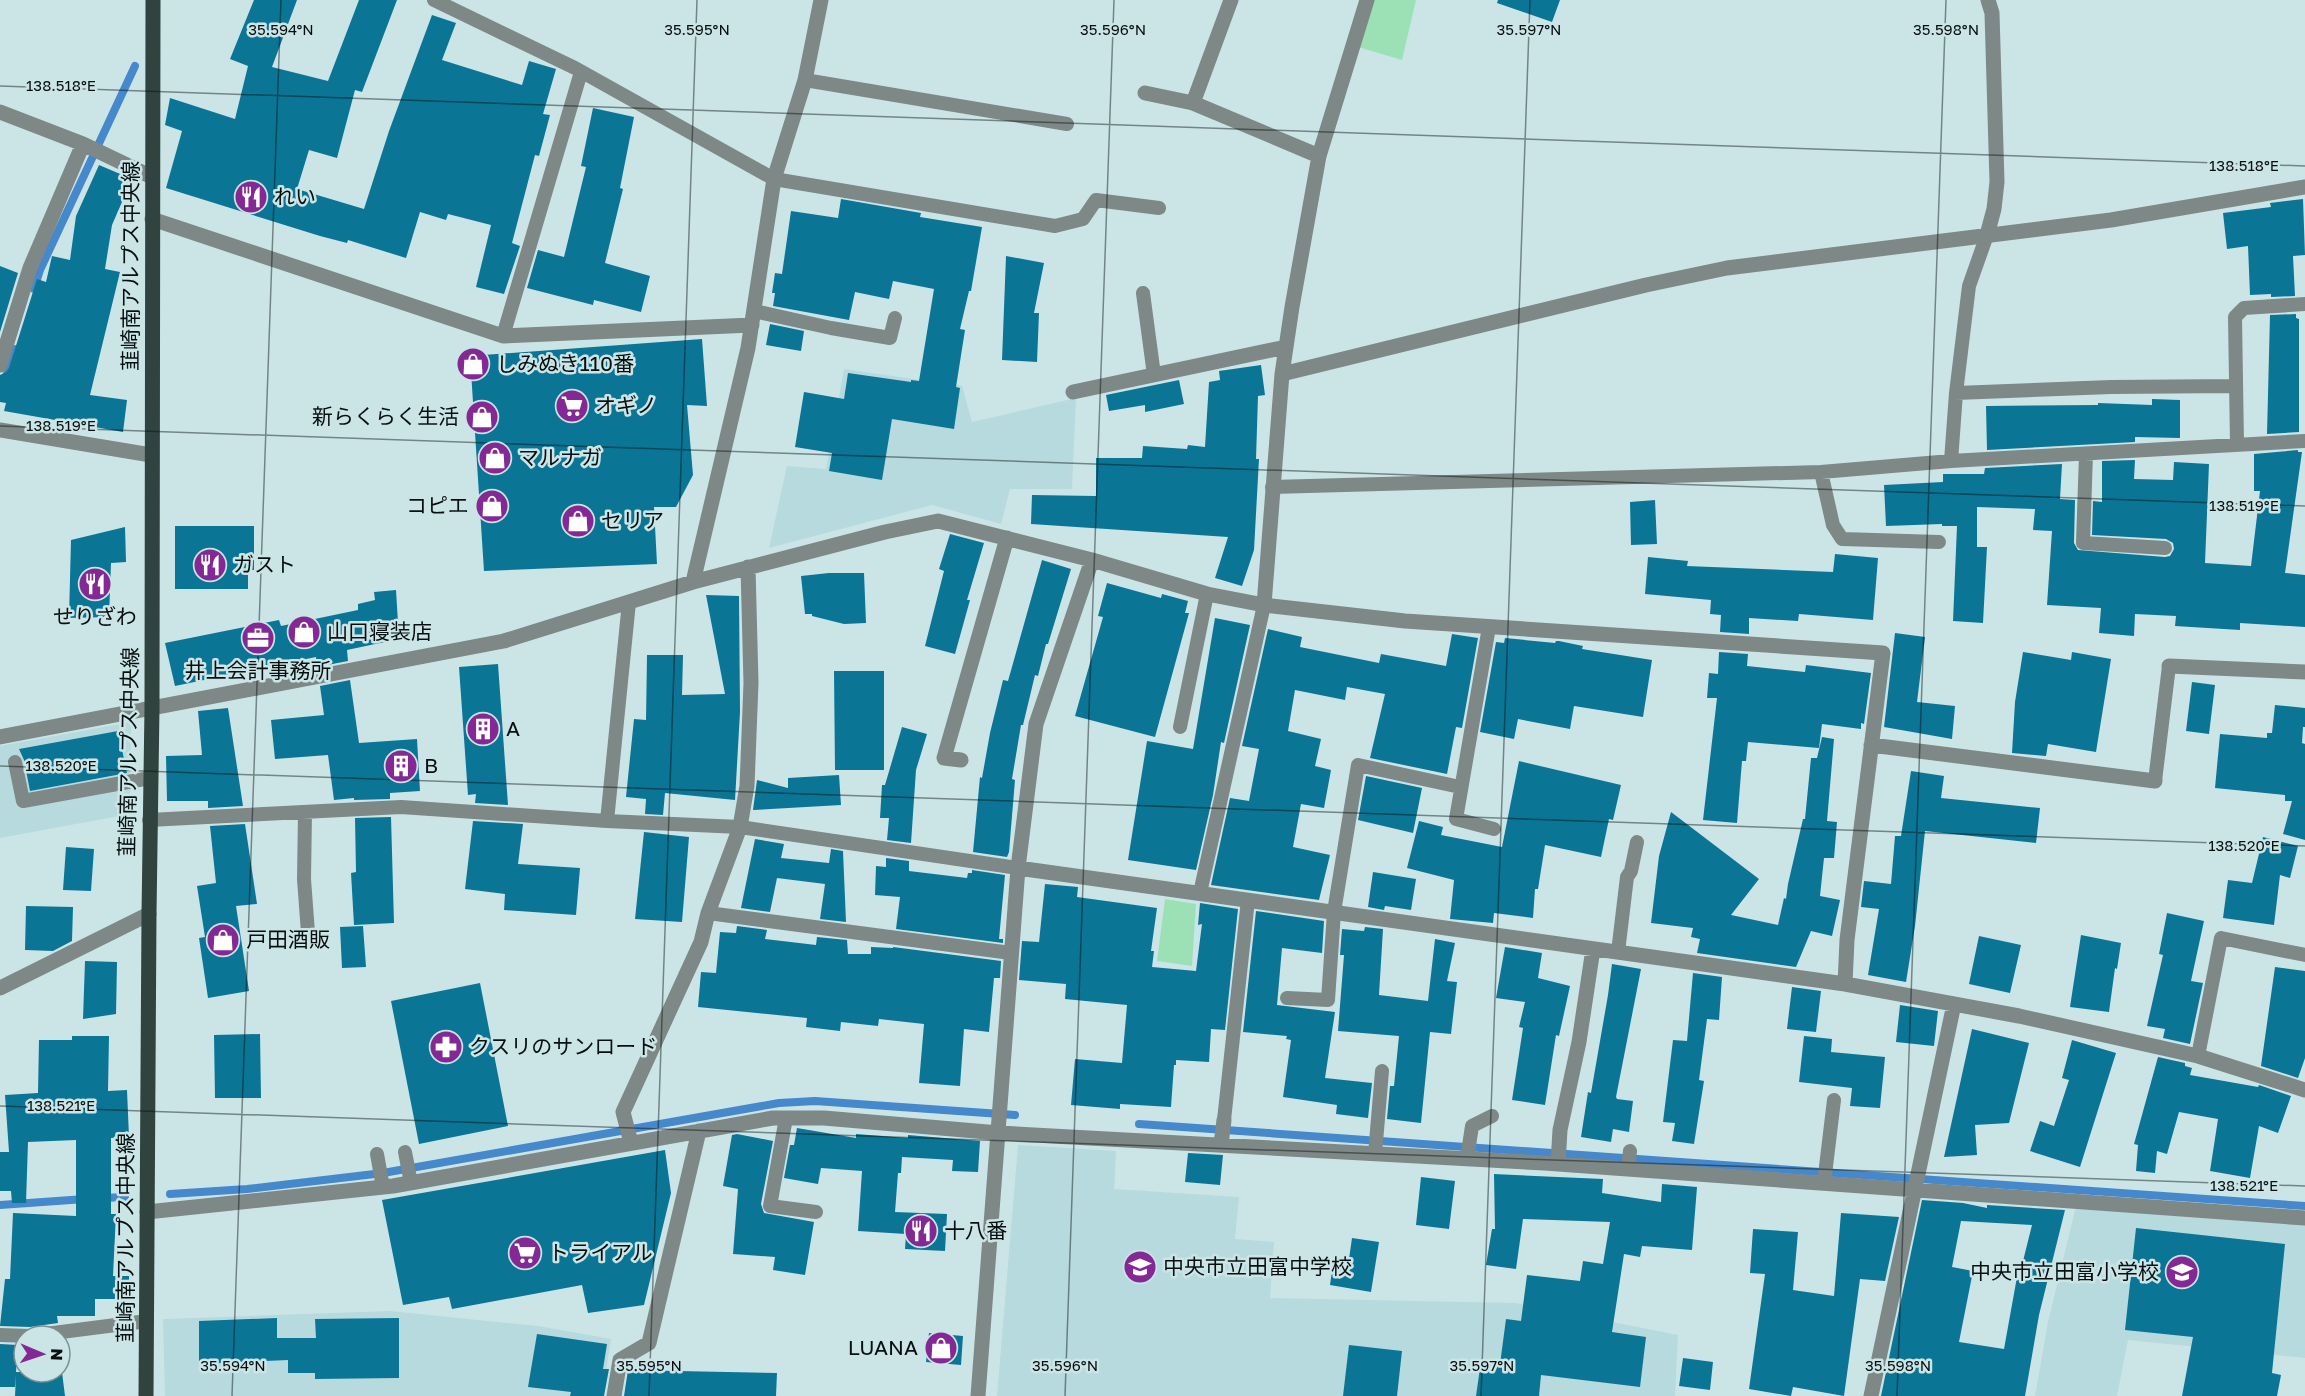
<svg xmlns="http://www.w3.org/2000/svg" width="2305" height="1396" viewBox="0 0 2305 1396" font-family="'Golos Text','Noto Sans JP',sans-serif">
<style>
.built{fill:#b7dade}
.green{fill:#9ce1b6}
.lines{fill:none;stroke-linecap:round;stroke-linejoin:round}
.stream{stroke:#4588cb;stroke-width:8}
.building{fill:#0b7596;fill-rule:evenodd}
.lane{stroke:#7e8886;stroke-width:14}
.street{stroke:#7e8886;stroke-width:15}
.primary{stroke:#31433f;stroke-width:15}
.ticks{fill:none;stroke:#070f10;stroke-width:1.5;stroke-opacity:0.45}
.labels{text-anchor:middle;stroke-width:5;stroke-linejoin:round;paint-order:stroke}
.poi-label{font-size:21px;fill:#070f10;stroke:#cbe5e7;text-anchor:start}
.street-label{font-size:21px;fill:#070f10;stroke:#cbe5e7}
.ticks-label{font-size:15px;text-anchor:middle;fill:#070f10;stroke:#cbe5e7;stroke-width:5;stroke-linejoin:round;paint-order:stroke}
</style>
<rect width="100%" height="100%" fill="#cbe5e7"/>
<path class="built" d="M844,369L962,386L972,422L1076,398L1072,489H1010L1001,524L932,505L769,548L787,466L826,469Z
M131,722L130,814L0,838V746Z
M1018,1145L1116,1151L1114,1189L1239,1197L1235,1239L1274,1242L1270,1298L1516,1303L1678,1335L1675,1396H997Z
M2076,1206L2305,1223V1358L2128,1340L2117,1396H2035L2048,1322Z
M390,1311L538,1326L611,1339L602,1396H165L163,1319Z"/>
<path class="green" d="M1373,0H1416L1402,60L1358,47Z
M1165,899L1196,904L1192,966L1157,961Z"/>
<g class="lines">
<path class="stream" d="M34,289L40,270L135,66
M0,396L15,349
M1139,1124L2305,1206
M170,1194L247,1189L383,1173L779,1103L815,1101L1015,1115
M103,1198L125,1197
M0,1205L85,1199"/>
</g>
<path class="building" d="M254,0H297L272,67L328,81L359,0H397L362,92L355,90L337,158L309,150L297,189L364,209L389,131L432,15L456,23L442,60L522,85L529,61L556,69L543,114L550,115L539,156L535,155L512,243L520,246L504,294L476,287L491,225L448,214L446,220L420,212L406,258L348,240L347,243L320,236L166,188L182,131L165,125L170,98L235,119L248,66L230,59Z
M1498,0H1560L1552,22L1497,3Z
M593,108L634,117L620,188L623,189L605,263L650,276L641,312L594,300L593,305L527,288L538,250L564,257L586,167L581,166Z
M99,165L132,179L112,225L105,269L120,272L90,395L127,400L123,432L4,411L6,403L0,402V375L6,372L9,368L37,279L46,282L52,256L70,260L76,216Z
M841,199L921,213L920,217L982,227L971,291H969L960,329L965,330L956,387L960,388L954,429L892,419L882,480L829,471L832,453L795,447L804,392L844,399L848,373L911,382V380L919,381L934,289L893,281L889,299L855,292L849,320L773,306L775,293H772L775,273L782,274L791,211L838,218Z
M2303,199L2305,255L2293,256L2295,296L2271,297V294L2250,295L2248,246L2227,249L2223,213L2271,207L2270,203Z
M1006,256L1044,263L1034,313H1039L1037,362L1002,360Z
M0,266L18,273L0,332Z
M2296,314V318L2299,319V432L2267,434L2270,315Z
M770,324L804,331L801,351L766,345Z
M702,339L707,406L687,405L693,475L676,507H654L657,564L484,571L470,356Z
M1261,365L1265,395L1258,396L1256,459H1259L1254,550L1242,586L1215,578L1228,537L1031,524L1032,495L1096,496V458H1142L1143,446L1187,449L1188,445L1205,447L1209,382L1220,380L1219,371Z
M1179,380L1184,404L1145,412V405L1109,411L1106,395Z
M2152,399L2180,400V438L2135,437V442L1987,450L1986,406L2098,405V403L2152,405Z
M2298,450V452H2302L2285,573L2305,575V627L2240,623V630L2175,626L2176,616L2135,614L2134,636L2099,633L2101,608L2047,605L2052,531L2033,530L2035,509L1977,507V547H1987L1983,623L1953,621L1957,526H1942V524L1886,526L1884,485L1943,482V474H1984L1985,468L2062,464L2060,499L2075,500L2074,543L2078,550L2165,557L2170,556L2174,549L2173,543L2166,539L2092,535L2093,501L2102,502V461L2135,460L2134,479L2173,480L2174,462L2209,464L2205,563L2251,566L2260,491H2254V454Z
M1655,500L1657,544L1631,545L1630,502Z
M175,526H254V570H248V589H175Z
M125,527L126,562L111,563L109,617L69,618L71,540Z
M950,534L984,543L967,600H970L955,654L925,646L944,571L939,569Z
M1835,554L1878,558L1873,620L1799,614L1798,621L1749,618V634L1720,632L1721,615L1710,614L1711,600L1645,594L1648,557L1688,561L1687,566L1833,572Z
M1042,560L1071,569L1048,644H1046L1038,676L1035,675L1023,725H1021L1012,779L1015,780L1009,852L1007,857L973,852L980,777L982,778L990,733L1003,680L1008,681Z
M829,573H864L866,623L844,624L812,616V614H805L801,576Z
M1107,583L1161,598L1162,594L1188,601L1185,613H1189L1155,737L1075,716L1103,617L1098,616Z
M396,590L399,639L347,650L348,661L317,667L316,657L175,686L165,643L279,620L281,626L358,610V604L375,600L374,592Z
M706,595L739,596L740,712L735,800L665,793L663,815L645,814L646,799L626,797L634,719L646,720L647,655H683L682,695L725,694Z
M1215,618L1250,625L1224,743L1221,742L1213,795L1196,870L1128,860L1147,741L1193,749Z
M1268,629L1302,637L1300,647L1379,663L1381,654L1446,666L1452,634L1478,638L1462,728L1456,727L1447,774L1370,758L1385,694L1347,687L1345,700L1295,690L1288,731L1321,739L1315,766L1331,770L1324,808L1301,804L1293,847L1330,855L1319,900L1211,885L1230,798L1249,801L1259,749L1242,746Z
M1895,633L1925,637L1917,702L1955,706L1952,739L1884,727Z
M1505,638L1555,643L1556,641H1559L1583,646L1582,649L1652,660L1643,717L1574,706L1570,729L1518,719L1514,739L1480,732L1496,642L1504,643Z
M1719,652L1748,654L1747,666L1805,672L1806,665L1871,673L1864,724L1861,723V729L1822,724L1819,748L1748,742L1746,761H1742L1737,823L1703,820L1717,698H1707L1709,673L1718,674Z
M2023,652L2071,660L2072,652L2111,659L2096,752L2048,744L2046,756L2012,753L2015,702Z
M498,664L508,805L475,803L476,794L468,795L459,667Z
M834,671H884V770H835Z
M350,680L359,743L417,739L420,791L390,793V799L354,800V798L334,800L328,755L275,759L271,720L324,715L320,686Z
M2192,682L2215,685L2209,734L2186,731Z
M2275,705L2305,708V727H2303L2302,743L2305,744V840L2283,834L2292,801H2285V795L2215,788L2220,734L2267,738V733H2272Z
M228,708L243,806L208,808V801H167L166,756L202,755L198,711Z
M902,727L927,734L916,770L911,843L887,840L889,818H880L882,785H885Z
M118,731L127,773L30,791L24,760L19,749Z
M1822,737L1834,739L1827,821L1837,822L1834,858H1824L1820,896L1840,900L1832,936L1811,931L1796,967L1697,953L1700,939L1691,937L1693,928L1651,923L1659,856L1671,812L1759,879L1731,915L1778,925L1784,898L1786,899L1788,884L1803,819H1805L1811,758H1817Z
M1519,761L1621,785L1613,820L1609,819L1601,857L1545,845L1538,889H1535L1533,918L1494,913L1493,923L1450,919L1454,880L1407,868L1419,821L1443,827L1441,835L1502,847Z
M1911,771L1944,776L1941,798L2040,808L2036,843L1925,831L1915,926L1906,982L1868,975L1879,909L1861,907L1864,881L1891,884L1895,836H1901Z
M839,775L841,805L753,810L757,780L788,788V778Z
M1366,776L1422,788L1413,833L1358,820Z
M391,817L394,923L354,925L351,873L356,872L355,818Z
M473,821L523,824L518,864L580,868L576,915L504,910L505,894L465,889Z
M245,824L257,904L236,906L249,991L208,998L199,938L205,937L197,886L216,883L210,826Z
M644,832L689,837L682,922L635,919Z
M2263,837L2298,846L2290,878L2280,875L2274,925L2223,918L2228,880L2252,883Z
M755,839L784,844L781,858L829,863L831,849L843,851L846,922L820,919L825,884L777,878L770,912L741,908Z
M66,847L94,849L91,891L63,890Z
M886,858L909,861V871L967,878L968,873H972V870L1005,875L999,939H1003V943L896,929L900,897L875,895L876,866L886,867Z
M1373,872L1416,879L1411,910L1385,906L1384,910L1368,907Z
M1045,884L1078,887L1077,897L1157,908L1151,951H1154L1152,967L1196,971L1202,924L1198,925L1200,903L1238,909L1225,1030L1211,1029L1209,1062L1176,1060V1065H1174L1171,1107L1120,1104V1109L1071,1105L1075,1059L1122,1063L1127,1005L1065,999L1066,984L1019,980L1022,941L1039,942Z
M26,906L73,907L72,941L53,951L25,950Z
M1256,911L1324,921L1322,953L1282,948L1277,1005L1335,1012L1325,1078L1372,1083L1368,1118L1336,1114L1337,1105L1283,1097L1291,1040L1286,1039L1287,1036L1243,1032Z
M2167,913L2204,921L2191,981L2203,983L2190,1044L2163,1038L2165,1029L2147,1026L2163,955L2159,954Z
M363,926L366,967L342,968L340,927Z
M737,926L767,930L765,939L816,945L817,937L847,940L848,954H871V947L893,948V947L1001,961L1000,978H994L989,1032L964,1029L960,1086L919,1083L924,1024L879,1019L878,1026L841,1022L840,1031L806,1027L807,1018L698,1007L701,972L716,973L720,932L736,933Z
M1365,927L1383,929L1379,995L1428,1001L1435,939L1455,943L1447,981L1457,982L1451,1034L1430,1032L1421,1123L1387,1119L1390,1086H1394L1399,1036L1338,1031L1344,955H1340L1342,929L1364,931Z
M2081,935L2121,943L2117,969L2115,968L2109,1012L2070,1007Z
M1979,936L2021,945L2010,993L1969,984Z
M1505,947L1542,953L1538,978L1570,986L1559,1036L1556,1035L1545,1105L1512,1100L1523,1028L1519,1027L1525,1002L1496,998Z
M85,961L117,962L116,1014L83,1019Z
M1612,964L1641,969L1616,1097L1617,1099L1633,1101L1629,1132L1613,1129L1611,1142L1581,1137L1588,1092L1591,1093L1608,995Z
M2275,967L2305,971V1058L2298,1078L2261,1066Z
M1693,973L1722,977L1719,1020L1707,1019L1699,1080L1704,1081L1694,1144L1672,1141L1675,1123L1663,1122L1673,1040L1687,1041Z
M480,983L508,1126L419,1144L391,1001Z
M1792,987L1821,991L1816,1032L1787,1029Z
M1900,1005L1938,1011L1934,1046L1896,1042Z
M1972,1029L2029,1043L2009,1123L1975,1125L1977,1155L1944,1157Z
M260,1034L261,1098H215L214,1035Z
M72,1036H109L108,1091L127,1090L129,1137L111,1138V1214H116L113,1276H129V1299H95V1316H57L58,1323L30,1327L0,1326L5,1279H10L13,1213L76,1216V1140L28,1142L26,1203H12L11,1191H0V1152H9L5,1095L38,1093L39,1040H72Z
M1804,1036L1832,1039L1831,1052L1885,1057L1880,1108L1850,1106L1852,1088L1799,1082Z
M2072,1040L2116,1053L2080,1167L2030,1151L2040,1121L2054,1126L2069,1080L2062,1078Z
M2158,1057L2185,1063V1066L2192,1068L2190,1075L2258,1087L2259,1085L2291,1096L2278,1133L2259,1126L2250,1178L2210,1171L2218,1119L2179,1112L2167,1154L2157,1151L2155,1173L2136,1171L2138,1145L2134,1144Z
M797,1128L856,1138V1134L908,1138V1135L980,1141L978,1172L952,1171L953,1160L902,1157L901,1173H898L895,1212L947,1214L945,1251L905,1249L906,1234L858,1231L862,1171L821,1168L818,1184L784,1178L790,1145H794Z
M737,1134L773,1141L761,1204L764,1213L814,1222L805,1275L773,1270L775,1257L733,1254L738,1189L723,1186L732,1135Z
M665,1150L671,1193L644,1305L588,1313L582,1285L452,1309L449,1297L403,1305L382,1200Z
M1188,1153L1223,1155L1220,1185L1185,1182Z
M1494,1174L1603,1179L1602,1193L1661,1202L1662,1184L1697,1187L1692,1250L1642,1246L1640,1257L1624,1254L1612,1332L1646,1337L1640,1387L1541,1375L1539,1396H1476L1481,1361L1500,1364L1506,1319L1521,1321L1527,1275L1580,1281L1583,1261L1603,1264L1610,1222L1523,1219L1516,1269L1486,1265L1492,1229H1495Z
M1421,1177L1455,1181L1449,1229L1416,1225Z
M1922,1200L1963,1203L1987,1208V1205L2065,1210L2039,1315L2025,1396H1881ZM1961,1221L2032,1225L2019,1277H2017L2004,1349L1959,1342L1973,1271L1952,1267Z
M1841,1213L1899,1217L1885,1281L1860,1279L1844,1396L1793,1387L1791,1396L1749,1389L1765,1274L1750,1273L1753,1229L1798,1232L1793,1290L1834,1296Z
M2136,1228L2285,1244L2272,1373L2281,1375L2277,1396H2182L2193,1337L2125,1330Z
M1352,1238L1379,1242L1371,1292L1330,1285L1333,1264L1348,1266Z
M277,1318V1338H316L315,1319L399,1318V1378L315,1379V1373H288V1360L199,1364V1321Z
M929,1333L963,1336L961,1365L926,1362Z
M537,1334L607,1344L603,1369H609L604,1396H570L571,1392L528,1387Z
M0,1344L18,1345L16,1372H62L65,1396H15L16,1375L15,1387H0Z
M1349,1345L1402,1351L1397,1396H1343Z
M1683,1358L1713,1362L1710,1390L1679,1386Z
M628,1370L777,1373L776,1396H624Z"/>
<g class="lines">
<path class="lane" d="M434,0L575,68L774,179L1055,226L1083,219L1096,200L1159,208
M805,80L1067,124
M1143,293L1154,375
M754,311L831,328L890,338L895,318
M503,336L581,72
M1956,393L1969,286L1987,235
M2237,444L2235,317L2244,308L2305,304
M2086,454L2083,543L2165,548
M1951,461L1956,393L2111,387L2235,386
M1821,472L1833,525L1842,539L1939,542
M1272,487L1821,472L1951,461L2305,441
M1489,627L1456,819L1494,829
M1180,727L1207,594
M15,762L23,801L150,778
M2155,781L2169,666
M305,812L304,879L308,933
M149,820L401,807L607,821L740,827L1018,868
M607,821L629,602
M1200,893L1264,605
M708,913L1011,953
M1618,952L1627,877L1631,871L1637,842
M1287,998L1328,1000L1334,912L1358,765L1460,787
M2198,1056L2221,938L2305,955
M786,1118L770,1206L816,1212
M1224,1120L1248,900
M405,1152L411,1183
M377,1154L383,1187
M1375,1154L1382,1071
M1467,1159L1472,1126L1492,1116
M1628,1169L1630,1151
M1824,1183L1834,1100
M0,1335L30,1336L147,1321"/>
<path class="street" d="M1231,0L1193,103L1319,156
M1145,93L1193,103
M0,112L83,144L152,177
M152,219L503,336L752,325
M1987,235L1994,209L1997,182L1992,13L1988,0
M0,365L30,268L83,144
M1282,374L1646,285L1727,268L2111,220L2305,187
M1073,392L1286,347
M0,430L151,455
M693,582L748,348L774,179L805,80L821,0
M1264,605L1405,621L1883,653L1847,940L1845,984
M2169,666L2305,672
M0,737L504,641L693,582L885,532L938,521L1092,560L1207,594L1264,605L1282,374L1292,307L1319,156L1367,0
M1871,745L2155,781
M961,760L944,758L1007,538
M1018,868L1845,984L2019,1016L2198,1056L2305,1090
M0,988L149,914
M631,1143L623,1112L701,942L708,913L740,827L747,786L751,683L748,567
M1221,1145L1224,1120
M1558,1164L1560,1130L1579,1042L1593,949
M147,1212L393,1186L773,1118H824L999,1133L1544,1163L2305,1218
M614,1396L620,1360L649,1343L699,1131
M978,1396L1018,868L1036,724L1092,560
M1871,1396L1954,1004"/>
<path class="primary" d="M146,1396L149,914L152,708L153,0"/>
</g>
<path class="ticks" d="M0,86L2305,166M0,426L2305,506M0,766L2305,846M0,1106L2305,1186M232,1396L281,0M649,1396L697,0M1065,1396L1114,0M1481,1396L1530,0M1897,1396L1946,0"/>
<defs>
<g id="restaurant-disc" transform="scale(1.725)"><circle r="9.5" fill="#842894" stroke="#cbe5e7"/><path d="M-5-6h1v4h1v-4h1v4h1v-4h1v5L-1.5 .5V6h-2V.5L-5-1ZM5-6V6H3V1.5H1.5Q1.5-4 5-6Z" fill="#fff"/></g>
<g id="shop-disc" transform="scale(1.725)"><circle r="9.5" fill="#842894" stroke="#cbe5e7"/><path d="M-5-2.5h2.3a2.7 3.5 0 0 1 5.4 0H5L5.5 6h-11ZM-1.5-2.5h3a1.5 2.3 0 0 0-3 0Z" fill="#fff"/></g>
<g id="supermarket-disc" transform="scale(1.725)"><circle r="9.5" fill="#842894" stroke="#cbe5e7"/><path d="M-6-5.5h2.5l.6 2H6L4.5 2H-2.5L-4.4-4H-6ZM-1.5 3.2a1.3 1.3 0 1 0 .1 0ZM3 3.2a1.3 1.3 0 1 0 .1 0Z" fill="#fff"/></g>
<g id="office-disc" transform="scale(1.725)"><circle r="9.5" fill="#842894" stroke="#cbe5e7"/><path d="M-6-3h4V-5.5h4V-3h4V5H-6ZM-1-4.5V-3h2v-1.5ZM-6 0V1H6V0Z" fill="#fff"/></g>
<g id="building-disc" transform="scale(1.725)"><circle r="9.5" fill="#842894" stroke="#cbe5e7"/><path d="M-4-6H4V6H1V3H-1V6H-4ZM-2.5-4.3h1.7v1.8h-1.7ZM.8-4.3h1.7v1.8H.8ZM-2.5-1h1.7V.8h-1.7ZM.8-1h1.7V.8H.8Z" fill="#fff"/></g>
<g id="pharmacy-disc" transform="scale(1.725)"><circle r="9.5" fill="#842894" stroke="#cbe5e7"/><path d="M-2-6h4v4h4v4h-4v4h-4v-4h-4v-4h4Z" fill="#fff"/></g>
<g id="school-disc" transform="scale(1.725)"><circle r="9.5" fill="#842894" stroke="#cbe5e7"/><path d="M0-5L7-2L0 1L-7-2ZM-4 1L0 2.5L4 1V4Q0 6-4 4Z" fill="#fff"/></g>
</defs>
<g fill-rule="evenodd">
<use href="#restaurant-disc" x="251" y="197"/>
<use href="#shop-disc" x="473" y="364"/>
<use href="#supermarket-disc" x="572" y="406"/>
<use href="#shop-disc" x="482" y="417"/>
<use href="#shop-disc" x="495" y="458"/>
<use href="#shop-disc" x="492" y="506"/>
<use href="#shop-disc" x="578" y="521"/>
<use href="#restaurant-disc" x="210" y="565"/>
<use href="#restaurant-disc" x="95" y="584"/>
<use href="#shop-disc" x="304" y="632"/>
<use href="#office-disc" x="258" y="638"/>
<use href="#building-disc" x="483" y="729"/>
<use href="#building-disc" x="401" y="766"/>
<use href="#shop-disc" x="223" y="940"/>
<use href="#pharmacy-disc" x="446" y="1047"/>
<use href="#restaurant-disc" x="921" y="1231"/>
<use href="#supermarket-disc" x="525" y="1253"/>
<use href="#school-disc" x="1140" y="1267"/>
<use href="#school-disc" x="2182" y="1272"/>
<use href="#shop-disc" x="941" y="1348"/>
</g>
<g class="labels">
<g class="poi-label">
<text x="274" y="204">れい</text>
<text x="496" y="371">しみぬき110番</text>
<text x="595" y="413">オギノ</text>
<text x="459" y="424" text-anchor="end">新らくらく生活</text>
<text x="518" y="465">マルナガ</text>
<text x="469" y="513" text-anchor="end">コピエ</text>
<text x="601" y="528">セリア</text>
<text x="233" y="572">ガスト</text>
<text x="95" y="624" text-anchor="middle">せりざわ</text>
<text x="327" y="639">山口寝装店</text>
<text x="258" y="678" text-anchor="middle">井上会計事務所</text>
<text x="506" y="736">A</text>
<text x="424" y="773">B</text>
<text x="246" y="947">戸田酒販</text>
<text x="469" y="1054">クスリのサンロード</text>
<text x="944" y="1238">十八番</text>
<text x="548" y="1260">トライアル</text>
<text x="1163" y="1274">中央市立田富中学校</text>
<text x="2159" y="1279" text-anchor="end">中央市立田富小学校</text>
<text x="918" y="1355" text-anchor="end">LUANA</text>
</g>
<g class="street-label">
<text transform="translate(131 266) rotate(-90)" y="7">韮崎南アルプス中央線</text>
<text transform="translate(129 752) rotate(-89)" y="7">韮崎南アルプス中央線</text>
<text transform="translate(126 1238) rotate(-90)" y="7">韮崎南アルプス中央線</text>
</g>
</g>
<g class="ticks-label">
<text x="281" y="35">35.594°N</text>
<text x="697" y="35">35.595°N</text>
<text x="1113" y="35">35.596°N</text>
<text x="1529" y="35">35.597°N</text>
<text x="1946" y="35">35.598°N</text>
<text x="61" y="91">138.518°E</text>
<text x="2244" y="171">138.518°E</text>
<text x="61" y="431">138.519°E</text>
<text x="2244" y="511">138.519°E</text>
<text x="61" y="771">138.520°E</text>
<text x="2244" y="851">138.520°E</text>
<text x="61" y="1111">138.521°E</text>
<text x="2244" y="1191">138.521°E</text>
<text x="233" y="1371">35.594°N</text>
<text x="649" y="1371">35.595°N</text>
<text x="1065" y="1371">35.596°N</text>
<text x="1482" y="1371">35.597°N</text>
<text x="1898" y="1371">35.598°N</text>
</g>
<g transform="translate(42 1354) rotate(92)"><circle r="28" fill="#cbe5e7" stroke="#7d8f91" stroke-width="1.5"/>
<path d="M0-4.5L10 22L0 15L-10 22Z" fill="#842894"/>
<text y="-9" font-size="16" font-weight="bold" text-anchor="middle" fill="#070f10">N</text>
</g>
</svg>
